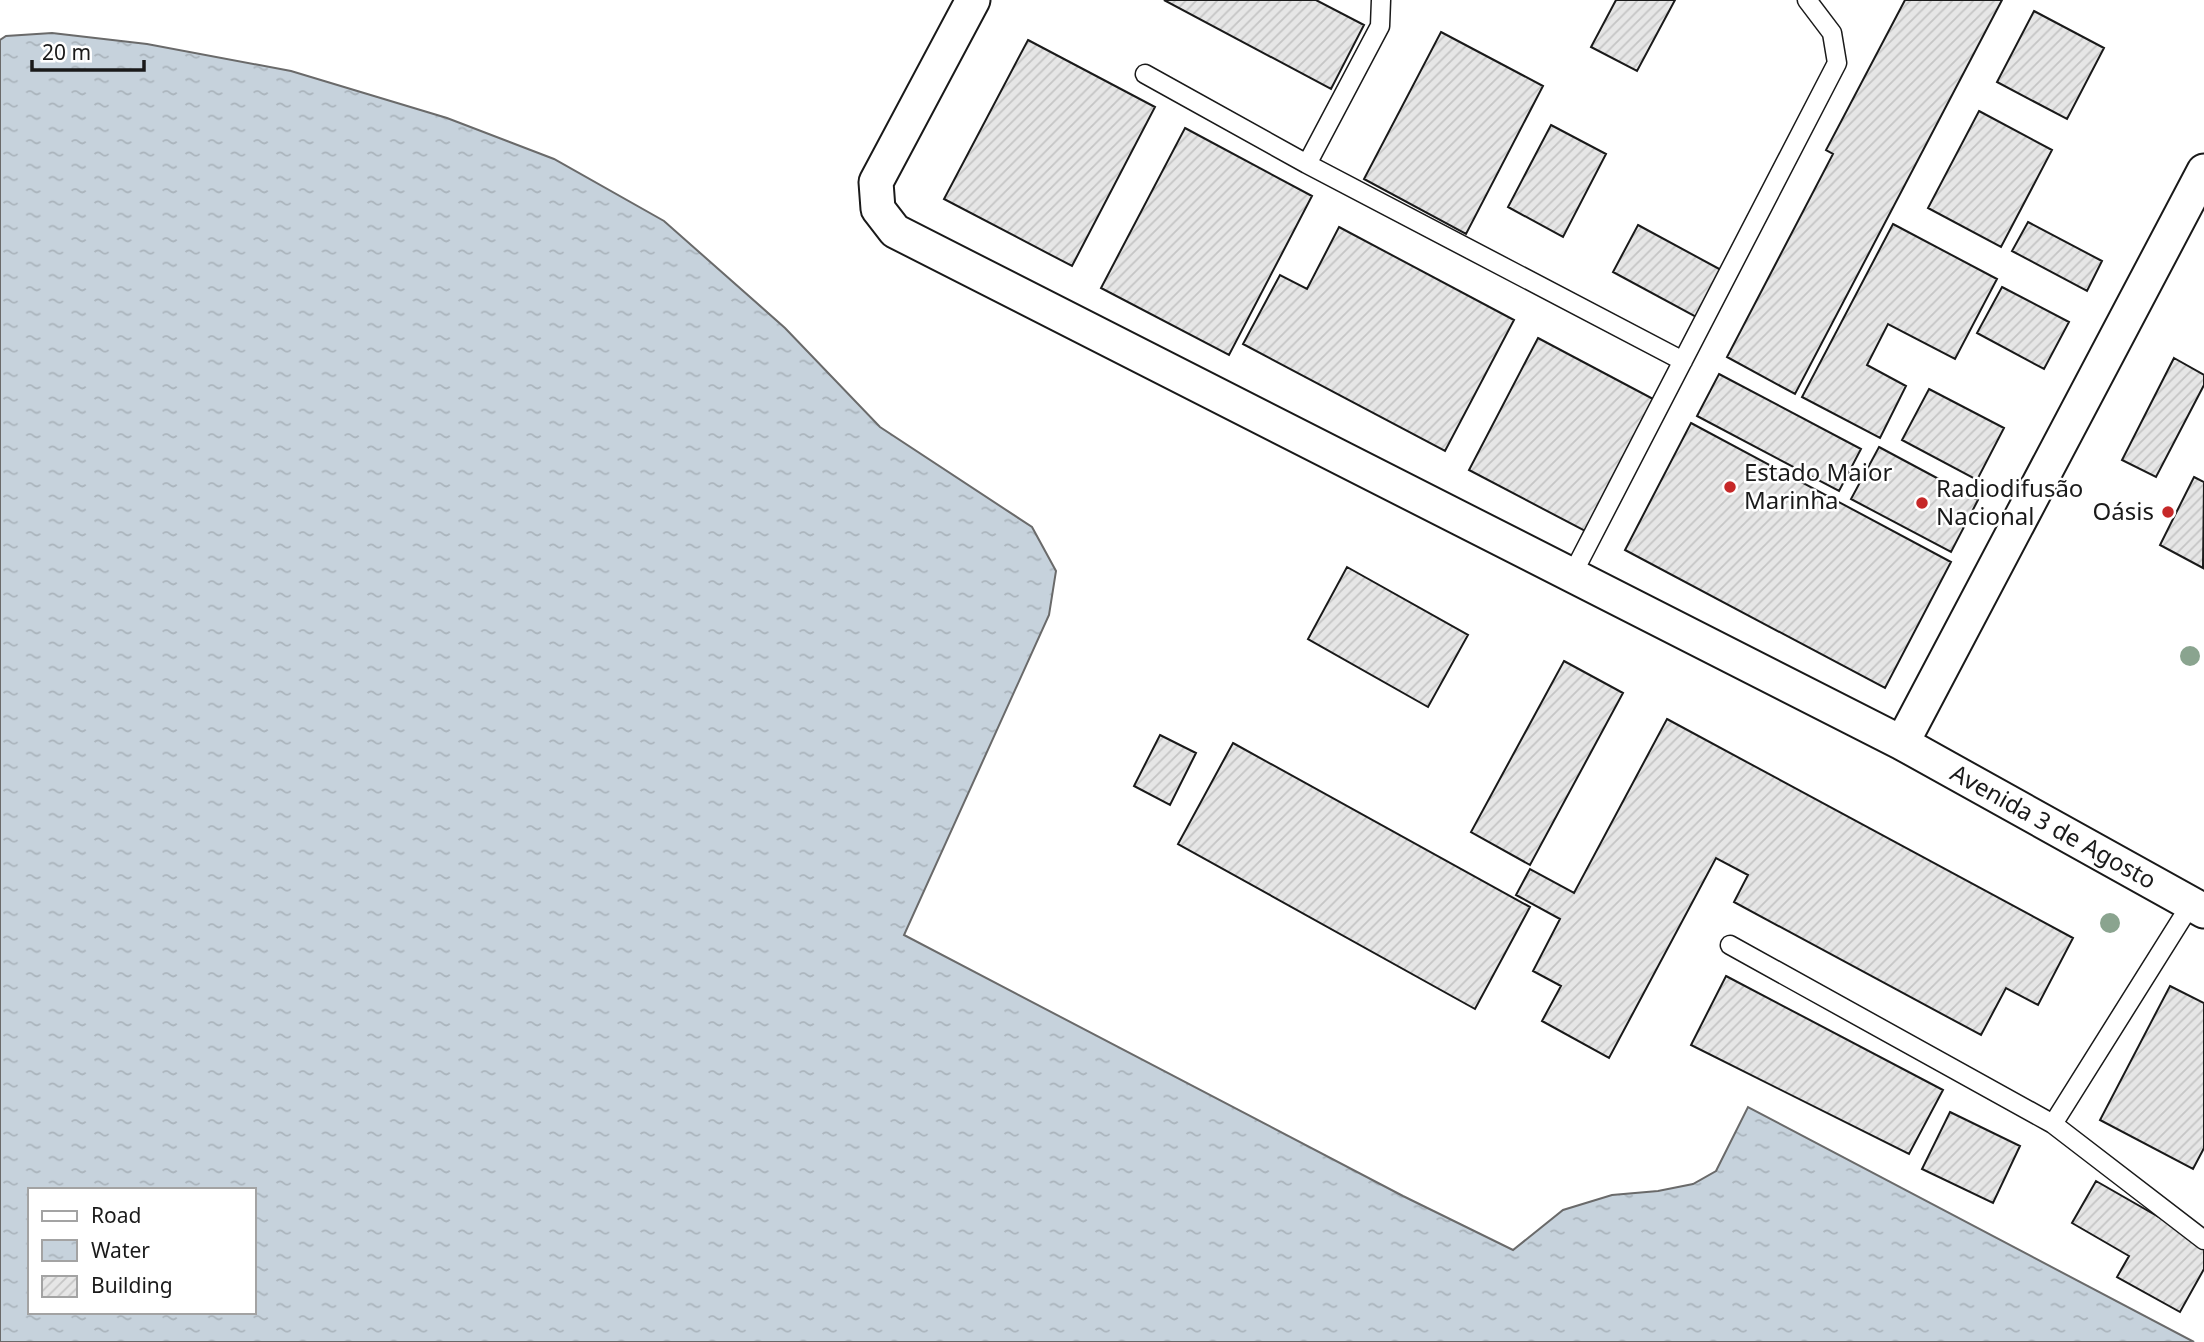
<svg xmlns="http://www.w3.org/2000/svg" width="2204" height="1342" viewBox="0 0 2204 1342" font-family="'Noto Sans',sans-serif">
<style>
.water{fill:url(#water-ripples);stroke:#6a6a6a;stroke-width:2;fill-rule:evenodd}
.building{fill:url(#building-hatch);stroke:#1a1a1a;stroke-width:2}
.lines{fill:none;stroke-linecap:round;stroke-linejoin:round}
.service-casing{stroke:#1a1a1a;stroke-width:21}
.minor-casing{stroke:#1a1a1a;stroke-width:37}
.service{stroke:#fff;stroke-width:18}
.minor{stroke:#fff;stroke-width:33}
.tree{fill:#8aa48f}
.poi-dot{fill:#c62828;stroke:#fff;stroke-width:2.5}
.labels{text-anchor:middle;stroke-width:5;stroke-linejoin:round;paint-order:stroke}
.poi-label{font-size:24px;fill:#1a1a1a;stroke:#fff;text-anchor:start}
.street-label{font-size:24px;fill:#1a1a1a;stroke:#fff}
</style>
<defs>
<pattern id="water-ripples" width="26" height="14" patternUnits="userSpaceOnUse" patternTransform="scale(1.75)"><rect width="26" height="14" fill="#c6d2dc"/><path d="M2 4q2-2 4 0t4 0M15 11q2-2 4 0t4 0" fill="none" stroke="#aab4bc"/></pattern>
<pattern id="building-hatch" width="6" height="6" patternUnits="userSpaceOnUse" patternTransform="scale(1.75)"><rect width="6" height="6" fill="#e6e6e6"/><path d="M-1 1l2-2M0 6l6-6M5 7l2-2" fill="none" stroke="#c5c5c5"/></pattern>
</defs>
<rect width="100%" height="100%" fill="#fff"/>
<path class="water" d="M52,33L147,44L291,71L447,118L554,159L664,221L785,328L880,427L1032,527L1056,571L1049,615L904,935L1403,1196L1513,1250L1563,1210L1612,1195L1658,1191L1693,1184L1716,1171L1748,1107L2194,1342H0V40L6,36ZM30,1190H254V1312H30Z"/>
<path class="building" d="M1164,0H1316L1364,25L1331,89Z
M1616,0H1675L1637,71L1591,47Z
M1905,0H2002L1795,394L1727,357L1833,154L1826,150Z
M2034,11L2104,48L2067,119L1997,82Z
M1441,32L1543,86L1466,234L1364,179Z
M1028,40L1155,107L1072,266L944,199Z
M1979,111L2052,150L2001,247L1928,208Z
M1551,125L1606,154L1563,237L1508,207Z
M1185,128L1312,196L1229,355L1101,288Z
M2028,222L2102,261L2087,291L2012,251Z
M1893,224L1997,279L1955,359L1888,324L1867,365L1906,386L1880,438L1802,397Z
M1638,225L1723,271L1698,318L1613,272Z
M1339,227L1514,320L1445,451L1243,344L1280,275L1307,289Z
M2002,287L2069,322L2044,369L1977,333Z
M1538,338L1655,400L1587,532L1469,470Z
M2174,358L2204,375V385L2156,477L2122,460Z
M1719,374L1861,449L1839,491L1697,416Z
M1929,389L2004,428L1977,480L1902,440Z
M1691,423L1951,562L1885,688L1625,550Z
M1879,447L1978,500L1951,552L1851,499Z
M2194,477L2204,482L2203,568L2160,545Z
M1347,567L1468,635L1428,707L1308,639Z
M1564,661L1623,693L1530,865L1471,832Z
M1667,719L2073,938L2038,1005L2006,988L1981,1035L1734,902L1748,875L1716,858L1609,1058L1542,1021L1561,986L1533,971L1560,919L1516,895L1530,869L1574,893Z
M1160,735L1196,753L1170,805L1134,786Z
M1233,743L1530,907L1475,1009L1178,844Z
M1726,976L1943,1090L1909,1154L1691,1045Z
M2170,986L2204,1003V1148L2193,1169L2100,1120Z
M1950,1112L2020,1146L1993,1203L1922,1169Z
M2096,1181L2204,1243V1269L2180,1312L2117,1277L2129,1256L2072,1223Z"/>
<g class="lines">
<g class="service-casing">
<path id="service" d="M1145,74L1307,164L1683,361
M1307,164L1380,26L1381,0
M1572,575L1837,63L1832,33L1807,0
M1730,945L2053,1124L2204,1240
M2053,1124L2191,904"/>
</g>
<g class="minor-casing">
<path id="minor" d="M973,0L876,182L878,209L895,231L1902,743L2204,911
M1902,743L2204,171"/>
</g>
<use href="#service" class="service"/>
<use href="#minor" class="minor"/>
</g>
<g class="tree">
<circle cx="2190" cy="656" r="10"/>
<circle cx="2110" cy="923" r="10"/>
</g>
<g class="poi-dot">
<circle cx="1730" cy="487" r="7"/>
<circle cx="1922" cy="503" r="7"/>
<circle cx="2168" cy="512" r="7"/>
</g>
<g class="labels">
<g class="poi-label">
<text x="1744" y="481">Estado Maior<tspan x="1744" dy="28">Marinha</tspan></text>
<text x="1936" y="497">Radiodifusão<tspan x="1936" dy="28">Nacional</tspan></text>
<text x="2154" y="520" text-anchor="end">Oásis</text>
</g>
<g class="street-label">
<text transform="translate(2053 827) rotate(29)" y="8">Avenida 3 de Agosto</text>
</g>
</g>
<rect x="28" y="1188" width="228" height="126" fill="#ffffff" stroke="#a3a3a3" stroke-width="2"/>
<rect x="42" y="1211" width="35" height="10" fill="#ffffff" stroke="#a3a3a3" stroke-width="2"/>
<text x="91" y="1223" font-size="21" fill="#1a1a1a">Road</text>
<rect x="42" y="1240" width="35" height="21" fill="url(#water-ripples)" stroke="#a3a3a3" stroke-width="2"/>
<text x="91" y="1258" font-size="21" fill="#1a1a1a">Water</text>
<rect x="42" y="1276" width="35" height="21" fill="url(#building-hatch)" stroke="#a3a3a3" stroke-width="2"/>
<text x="91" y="1293" font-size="21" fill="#1a1a1a">Building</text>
<path d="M32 60v10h112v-10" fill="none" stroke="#1a1a1a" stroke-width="3.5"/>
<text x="42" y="60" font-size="21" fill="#1a1a1a" stroke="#ffffff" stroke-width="5" paint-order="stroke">20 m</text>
</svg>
